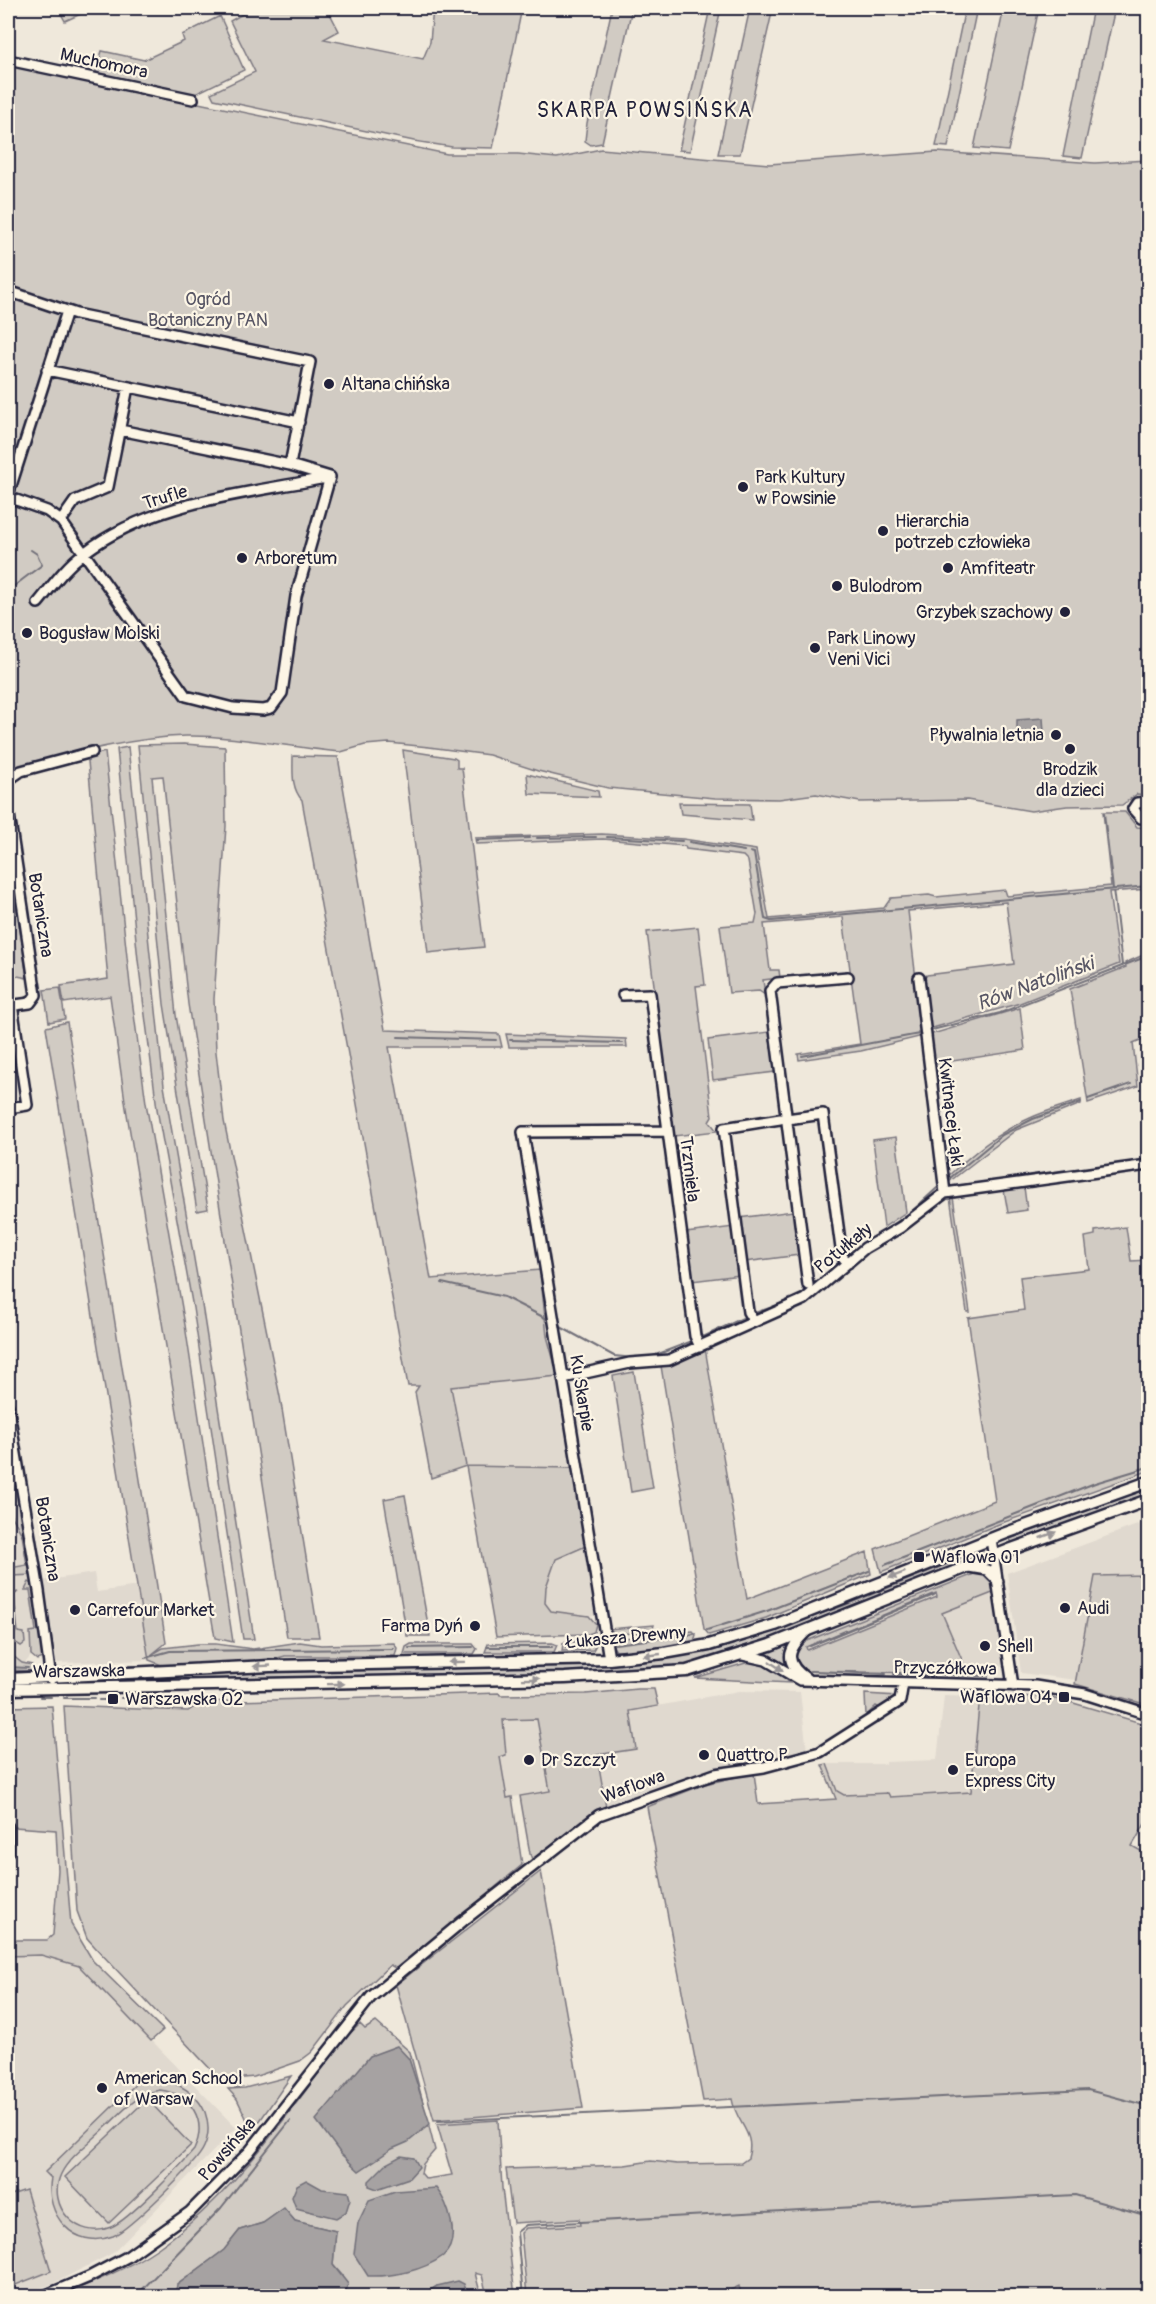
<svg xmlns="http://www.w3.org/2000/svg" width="1156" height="2304" viewBox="0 0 1156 2304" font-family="Pangolin,sans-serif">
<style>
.built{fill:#e0d9cf}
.green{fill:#d1cbc3;stroke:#7a767f;stroke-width:1.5;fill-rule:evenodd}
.water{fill:#a6a2a2;stroke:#716f79;stroke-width:1.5}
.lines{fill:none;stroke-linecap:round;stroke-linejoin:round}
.stream{stroke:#716f79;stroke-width:2}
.minor-casing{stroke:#22223b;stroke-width:14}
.major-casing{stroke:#22223b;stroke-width:15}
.minor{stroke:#fcf5e5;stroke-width:9}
.major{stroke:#fcf5e5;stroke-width:10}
.oneway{fill:#9a9698}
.poi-dot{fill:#22223b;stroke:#fcf5e5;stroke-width:2}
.labels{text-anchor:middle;stroke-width:4.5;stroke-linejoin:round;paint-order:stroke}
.street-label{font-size:18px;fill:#22223b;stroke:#fcf5e5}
.park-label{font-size:18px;fill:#575564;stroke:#fcf5e5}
.poi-label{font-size:18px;fill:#22223b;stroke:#fcf5e5;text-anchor:start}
.water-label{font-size:20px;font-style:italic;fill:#575564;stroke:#fcf5e5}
.quarter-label{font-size:21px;letter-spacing:1.5px;fill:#22223b;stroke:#fcf5e5}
</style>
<rect width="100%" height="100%" fill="#efe8db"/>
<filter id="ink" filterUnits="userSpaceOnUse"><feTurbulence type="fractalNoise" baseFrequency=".0167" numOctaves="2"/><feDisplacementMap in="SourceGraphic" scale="12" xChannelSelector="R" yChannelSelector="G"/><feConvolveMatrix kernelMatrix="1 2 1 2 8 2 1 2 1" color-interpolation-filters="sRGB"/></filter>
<g filter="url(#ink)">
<path class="built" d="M558,1376L575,1468L466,1466L451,1387Z
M8,1504L24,1535L36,1613L38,1648L25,1663H8Z
M1148,1521V1575L1095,1576L1076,1680L1021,1673L1007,1573Z
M586,1546L598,1615L577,1617L551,1611L545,1603L546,1587L556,1559Z
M94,1573L97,1592L138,1586L149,1660L57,1663L55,1661L42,1581Z
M995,1592L1005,1665L999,1666L991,1675L968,1674L942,1613Z
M739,1691L800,1692L807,1751L708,1770L622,1801L618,1799L606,1807L597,1755L636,1749L630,1711Z
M944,1696L980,1697L971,1792L890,1797L888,1793L844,1795L837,1791L827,1764H886V1762L937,1760Z
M537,1719L550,1791L508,1798L500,1757L506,1755L502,1720Z
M41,1955L80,1966L236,2128L113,2253L52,2284L20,2296H8V1956Z"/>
<path class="green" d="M58,8H94L65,21Z
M253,8H327L339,31L324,39L423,59L430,42L433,8H522L493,148L452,147L414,141L214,99L211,93L255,72L230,21Z
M612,8H632L602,143L591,145L585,141L587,123Z
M710,8H721L690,151L679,150Z
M750,8H773L740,154H718Z
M965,8H977L948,147L936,146Z
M1004,8H1039L1008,151L974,148Z
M1093,8H1115L1082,158L1063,156Z
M220,16L244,70L193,95L95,75L102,51L144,60L184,41L182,35Z
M8,64L447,154H518L557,158L601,149L769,164L937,152L1095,163L1148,160V795L1137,794L1122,805L1067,806L1031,811L967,800L860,802L816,794L779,799L715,798L608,788L538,771L489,755L429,747L389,743L365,745L341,752C292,748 235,735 186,736C127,738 72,754 16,769L8,775Z
M184,744L225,747L226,826L214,999L216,1052L224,1121L280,1397L319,1637H287L188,1004L163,776L152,777L176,1015L208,1209L197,1211L164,1004L138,745Z
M128,747L164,1086L202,1305L254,1639H243L193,1308L157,1109L138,960L117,749Z
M403,750L454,758L457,760V768H462L484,947L428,953Z
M105,752L130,985L146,1103L185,1325L233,1642L215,1638L126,1108L110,996L64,1003L61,986L108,979L88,761L90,756Z
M293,756L338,757L385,1030L499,1034L502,1047H389L431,1279L540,1270L547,1336L558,1376L451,1387L466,1466L575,1468L586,1546L556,1559L546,1587L545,1603L551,1611L589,1616L596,1624L594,1632L588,1634L496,1637L466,1466L431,1478L415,1392L419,1386H408L302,800C291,788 293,772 293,756Z
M527,774L598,791L599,797L529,794Z
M679,803L750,804L752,820L681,814Z
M1103,812H1125L1137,827L1148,828V889L1109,892L1119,964L1020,1003L929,1029L922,981L927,975L1014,964L1006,902L908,911L922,1031L918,1032L919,1037L861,1051L799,1060L798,1054L860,1044L843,917L764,924L770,970H779L780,978L763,980L765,995L759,991L729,993L720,926L755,923L757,914L748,861L743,856L686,849L685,846L603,839L476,844L475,838L602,834L683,839L756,850L769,919L884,908L891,898L929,895L936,897L1005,890L1007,896L1111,886Z
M8,848L27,978L8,974Z
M698,927L705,985L696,986L712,1116L709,1121L717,1131L674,1136L647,932Z
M1148,953V1037L1133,1043L1138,1086L1088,1103L1070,989L1126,967L1125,963Z
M60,988L65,1019L49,1022L44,990Z
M1020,1008L1025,1050L933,1064L929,1035Z
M67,1022L166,1643L151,1655L163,1648L198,1644H216L253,1649L300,1642L321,1645L394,1643L397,1648L395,1656H285L274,1659L164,1666L149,1660L46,1027Z
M769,1032L775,1072L713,1080L708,1040Z
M506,1034L626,1039L627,1047H509Z
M1081,1100V1104L1016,1130L949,1182L948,1176C972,1154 998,1132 1028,1119C1045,1111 1063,1106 1081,1100Z
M896,1137L906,1212L884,1227L873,1140Z
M1024,1187L1027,1210L1008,1213L1004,1190Z
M950,1197H953L970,1312H967Z
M793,1211L799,1255L745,1262L739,1218Z
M734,1227L740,1275L692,1281L686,1233Z
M1126,1227L1131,1261L1148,1260V1471L999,1524L881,1572L875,1549L995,1501L968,1318L1024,1310L1020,1277L1089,1269L1085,1237L1095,1235V1231Z
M705,1348L747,1599L867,1552L871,1574L766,1618L709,1635L704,1629L661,1366Z
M634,1372L653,1488L631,1492L613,1376Z
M8,1428L33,1575L12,1576L10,1568L27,1565L22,1535L8,1508Z
M1148,1487V1496L1102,1511L1013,1545L1010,1539L1121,1495Z
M405,1495L430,1636H407L384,1499Z
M977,1552L984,1556L751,1647L682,1667L518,1675L38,1685V1683L279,1670L628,1662L676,1657L746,1640L843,1606Z
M979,1572L993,1580L995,1592L942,1613L968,1674L808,1671L796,1665L795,1651L804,1642ZM936,1593L937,1597L807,1650L806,1647Z
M1148,1575V1705L1075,1684L1095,1576Z
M29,1582L35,1586L45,1657L37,1660L31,1655L30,1632L36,1631L30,1590H25Z
M18,1592L14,1595L18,1632L24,1633L25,1643L21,1646L11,1640L16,1631L17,1624L12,1622L8,1623V1594Z
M654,1625L652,1632L617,1634L608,1629Z
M693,1631L696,1635L694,1641L688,1644L646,1650L616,1651L610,1642L614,1639Z
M588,1640H595L597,1643L593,1650L562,1651L563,1643Z
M552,1643L557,1645L554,1652H485L488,1644Z
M411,1644H473L477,1649L474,1654H404L406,1647Z
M788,1644L792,1673L765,1653Z
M8,1652L22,1663L32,1665L33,1671L8,1670Z
M749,1662C767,1660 778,1672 790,1683L695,1678Z
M637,1689H654L658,1706L630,1711L636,1749L597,1755L606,1807L538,1859H532L530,1854L520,1796L550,1791L537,1719L503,1720L506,1755L500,1757L507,1798L512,1797L522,1865L397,1969L390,1965L347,2006L312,2052L300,2061L254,2077L234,2079L216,2075L95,1947L87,1938L77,1911L64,1706L188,1711L203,1702L499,1693L500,1695L586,1694Z
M865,1694L897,1696L881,1709L876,1706L866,1716Z
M980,1695L1045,1697L1070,1702L1148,1725V1819L1132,1846L1148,1855V2296H742L739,2286L718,2296H527L521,2233L526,2228L580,2225L579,2219L513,2223L506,2169L625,2165L651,2161L677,2164L741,2163L748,2158C756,2132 736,2124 732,2099L703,2101L647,1807L705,1784L754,1773L758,1804L836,1799L822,1765L827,1764L837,1791L844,1795L888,1793L890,1797L971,1792Z
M52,1706L71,1924L93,1961L163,2030L151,2041L79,1966L41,1955L8,1956V1940H47L53,1935L58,1870L56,1830L14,1827L9,1819L8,1707Z
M541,1871L583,2108L434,2120L396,1985Z
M376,2022L410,2052L435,2150L423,2164L421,2173L426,2179L452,2175L437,2124L498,2120L502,2188L515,2296H487L482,2275L475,2273L481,2296H468L466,2289L437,2286L421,2296H343L345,2295L342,2275L333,2265L336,2231L295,2221L284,2209L263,2223L240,2230L224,2250L177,2285L175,2296H59C92,2283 129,2268 158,2248C236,2194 288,2113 344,2039L360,2024L365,2029Z
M148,2072C150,2074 154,2080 158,2081C161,2083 167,2082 171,2083C185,2086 199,2098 205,2112C209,2123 209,2136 204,2147C197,2164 129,2229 113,2236C74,2251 44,2214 51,2178L45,2172ZM160,2090C191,2094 208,2120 194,2150C180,2166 129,2220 111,2227C78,2241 46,2206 61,2174C69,2157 92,2141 105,2128C122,2112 136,2094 160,2090Z
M291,2076L259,2122H248L237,2099L228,2089L245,2088Z
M147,2099L191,2145L109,2223L65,2177Z
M26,2190L51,2271L8,2288V2196Z"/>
<path class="water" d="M1043,718L1044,732L1017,733V720Z
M397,2046L409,2059L430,2124L408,2142L392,2149L359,2171L341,2154L316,2120L370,2056Z
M401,2156L414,2158L419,2167L409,2178L377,2189L369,2186V2181L386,2164Z
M306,2180L322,2189L348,2192L350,2199L346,2212L336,2218L296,2208L292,2197L297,2185Z
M436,2188C448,2203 462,2240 443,2256C423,2271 392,2277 368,2276L354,2254L358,2223L369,2200L395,2191Z
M284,2208L295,2221L336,2231L333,2265L348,2284L345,2295L175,2296L177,2285L224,2250L240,2230L263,2223Z
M458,2281L464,2284L468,2296H421L437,2286Z"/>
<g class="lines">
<path class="stream" d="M8,591C19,582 31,573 42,565L37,554L31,550
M1104,813L1122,965
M607,837L682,841
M537,838L596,837
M476,840L530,838
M689,842L744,851
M750,852L754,853L765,919L771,921L1148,886
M928,1031L1000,1013L1148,956
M398,1037L496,1040
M510,1040L622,1043
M802,1056L919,1034
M1088,1099L1131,1084
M950,1178L1002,1135L1033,1119L1081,1102
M872,1239L911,1212L937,1188
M845,1257L858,1249
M442,1283L504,1297L549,1320
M800,1297L841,1261
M752,1314L795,1299
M557,1325L614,1356L635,1358
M701,1338L747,1316
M653,1356L695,1340
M885,1565L1095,1483L1148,1467
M707,1630L767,1611L869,1571
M615,1644L694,1634
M810,1646L934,1595
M487,1647H552
M566,1647L593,1644
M409,1648L473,1647
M145,1658L170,1651L393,1649
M8,1667L28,1668
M63,1669L69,1667L143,1666
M810,1671L886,1674
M894,1674L988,1676
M8,1695H24
M40,1697H51
M64,1698H94
M121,1698L146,1695
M153,1698L194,1700
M99,1700H109
M438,2121L1088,2090L1148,2106
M136,2296L221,2208L290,2121
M523,2296L517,2232L526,2225L1075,2195L1148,2216"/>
<g class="minor-casing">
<path id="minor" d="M8,60L193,99
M8,291L76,314L310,362L290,465
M47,370L299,422
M120,430L290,465L330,477
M8,495L67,311
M8,497L47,511L61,521L186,696L233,708L263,710L271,708L282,693L296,596L330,477
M61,521L75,501L108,487L128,387
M38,603C52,586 66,566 84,553C153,500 248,494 330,477
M8,780L21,771L92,752
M1148,802L1137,803L1133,809L1141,818H1148
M8,808L36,995L30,1003L8,1006
M919,978L945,1193
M623,995L650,994L695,1336L700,1347
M8,1108L27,1105L12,1005
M787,1119L823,1114L842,1256L848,1263
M808,1285L770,991L777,983L848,977
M754,1322L748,1312L724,1128L780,1119
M563,1378L630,1363L669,1360L805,1299L865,1248L901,1227L945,1193L1148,1165
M8,1406L39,1591L51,1679
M991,1539L1013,1686
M969,1567L987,1570L998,1581
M807,1631C787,1650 783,1662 807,1679
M743,1655L766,1660L800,1680L1035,1686L1085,1694L1148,1714
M609,1659L523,1132L668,1131
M8,1827V1851
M44,2296L89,2277L127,2257L190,2212L249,2152L371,1997L463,1921L599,1815L715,1774L764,1767L820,1752L900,1701L903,1683"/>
</g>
<g class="major-casing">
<path id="major" d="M8,1679L270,1666L609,1659L664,1653L709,1645L775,1625L1006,1533L1148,1482
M8,1689L565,1678L687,1671L770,1645L1012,1549L1148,1500"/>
</g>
<use href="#minor" class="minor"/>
<use href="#major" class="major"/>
</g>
<defs><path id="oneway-solid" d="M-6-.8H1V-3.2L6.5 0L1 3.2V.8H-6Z" transform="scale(1.5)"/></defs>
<g class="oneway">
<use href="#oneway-solid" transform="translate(1048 1535) rotate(-21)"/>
<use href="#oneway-solid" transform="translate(897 1575) rotate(159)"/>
<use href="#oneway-solid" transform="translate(652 1655) rotate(174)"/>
<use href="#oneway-solid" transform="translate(457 1662) rotate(179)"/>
<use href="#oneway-solid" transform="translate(262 1666) rotate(177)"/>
<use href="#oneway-solid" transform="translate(776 1666) rotate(34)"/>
<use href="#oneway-solid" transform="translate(531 1679) rotate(-1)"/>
<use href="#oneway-solid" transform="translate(336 1684) rotate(-1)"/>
</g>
</g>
<g class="poi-dot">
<circle cx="329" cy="384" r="6"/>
<circle cx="743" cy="487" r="6"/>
<circle cx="883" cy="531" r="6"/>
<circle cx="242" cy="558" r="6"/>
<circle cx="948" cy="568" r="6"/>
<circle cx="837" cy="586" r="6"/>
<circle cx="1065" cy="612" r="6"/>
<circle cx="27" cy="633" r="6"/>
<circle cx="815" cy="648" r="6"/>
<circle cx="1056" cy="735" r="6"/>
<circle cx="1070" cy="749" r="6"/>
<rect x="913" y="1551" width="12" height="12" rx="3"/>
<circle cx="1065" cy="1608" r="6"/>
<circle cx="75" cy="1610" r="6"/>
<circle cx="475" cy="1626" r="6"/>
<circle cx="985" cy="1646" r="6"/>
<rect x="1058" y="1691" width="12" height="12" rx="3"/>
<rect x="107" y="1693" width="12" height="12" rx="3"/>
<circle cx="704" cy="1755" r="6"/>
<circle cx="529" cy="1760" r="6"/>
<circle cx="953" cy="1770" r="6"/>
<circle cx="102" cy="2088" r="6"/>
</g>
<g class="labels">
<g class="street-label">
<text transform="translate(104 63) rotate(12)" y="6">Muchomora</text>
<text transform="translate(165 497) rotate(-17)" y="6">Trufle</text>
<text transform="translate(41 915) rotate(81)" y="6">Botaniczna</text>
<text transform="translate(951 1112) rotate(83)" y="6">Kwitnącej Łąki</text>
<text transform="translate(690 1169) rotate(83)" y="6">Trzmiela</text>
<text transform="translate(843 1248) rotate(-39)" y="6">Potułkały</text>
<text transform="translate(582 1393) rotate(81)" y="6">Ku Skarpie</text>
<text transform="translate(48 1539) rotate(81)" y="6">Botaniczna</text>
<text transform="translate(626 1637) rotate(-5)" y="6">Łukasza Drewny</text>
<text transform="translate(945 1668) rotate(1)" y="6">Przyczółkowa</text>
<text transform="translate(79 1671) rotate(-1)" y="6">Warszawska</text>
<text transform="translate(633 1786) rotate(-20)" y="6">Waflowa</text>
<text transform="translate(227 2149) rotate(-49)" y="6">Powsińska</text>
</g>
<g class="park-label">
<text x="208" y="305">Ogród<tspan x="208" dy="21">Botaniczny PAN</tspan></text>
</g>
<g class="poi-label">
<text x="341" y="390">Altana chińska</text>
<text x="755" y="483">Park Kultury<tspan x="755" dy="21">w Powsinie</tspan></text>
<text x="895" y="527">Hierarchia<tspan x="895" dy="21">potrzeb człowieka</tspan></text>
<text x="254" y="564">Arboretum</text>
<text x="960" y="574">Amfiteatr</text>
<text x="849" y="592">Bulodrom</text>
<text x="1053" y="618" text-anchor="end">Grzybek szachowy</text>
<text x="39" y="639">Bogusław Molski</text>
<text x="827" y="644">Park Linowy<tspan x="827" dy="21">Veni Vici</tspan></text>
<text x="1044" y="741" text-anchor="end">Pływalnia letnia</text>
<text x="1070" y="775" text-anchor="middle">Brodzik<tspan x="1070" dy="21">dla dzieci</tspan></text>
<text x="931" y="1563">Waflowa 01</text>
<text x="1077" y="1614">Audi</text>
<text x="87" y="1616">Carrefour Market</text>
<text x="463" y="1632" text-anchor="end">Farma Dyń</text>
<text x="997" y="1652">Shell</text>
<text x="1052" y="1703" text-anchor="end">Waflowa 04</text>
<text x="125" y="1705">Warszawska 02</text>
<text x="716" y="1761">Quattro P</text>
<text x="541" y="1766">Dr Szczyt</text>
<text x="965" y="1766">Europa<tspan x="965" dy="21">Express City</tspan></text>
<text x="114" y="2084">American School<tspan x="114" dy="21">of Warsaw</tspan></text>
</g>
<g class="water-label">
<text transform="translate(1035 983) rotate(-20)" y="7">Rów Natoliński</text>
</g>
<g class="quarter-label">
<text x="645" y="117">SKARPA POWSIŃSKA</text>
</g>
</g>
<rect width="1156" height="2304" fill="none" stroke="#fcf5e5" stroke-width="30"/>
<rect x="15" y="15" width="1126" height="2274" fill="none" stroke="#22223b" stroke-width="2" filter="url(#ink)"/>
</svg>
